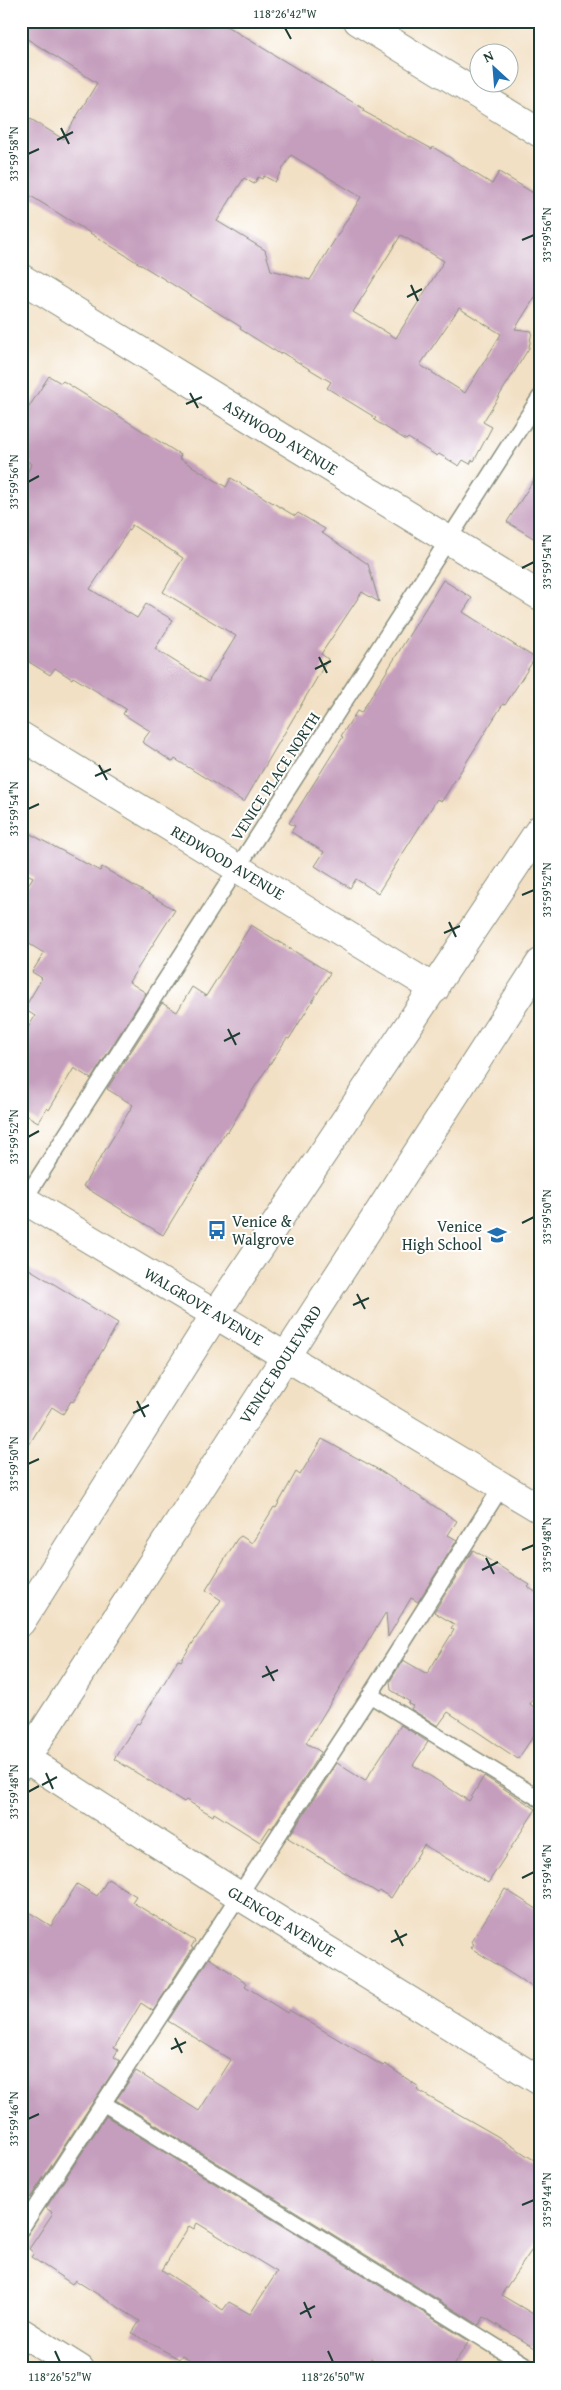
<svg xmlns="http://www.w3.org/2000/svg" width="561" height="2390" viewBox="0 0 561 2390" font-family="'Gentium Book Plus',serif">
<style>
.building{fill:#c59ebd;fill-rule:evenodd}
.lines{fill:none;stroke-linecap:round;stroke-linejoin:round}
.service-casing{stroke:#888e7c;stroke-width:18}
.minor-casing{stroke:#888e7c;stroke-width:30}
.tertiary-casing{stroke:#888e7c;stroke-width:30}
.primary-casing{stroke:#888e7c;stroke-width:30}
.service{stroke:#fff;stroke-width:15}
.minor{stroke:#fff;stroke-width:28}
.tertiary{stroke:#fff;stroke-width:28}
.primary{stroke:#fff;stroke-width:28}
.ticks{fill:none;stroke:#1f3d34;stroke-width:2}
.labels{text-anchor:middle;stroke-width:4;stroke-linejoin:round;paint-order:stroke}
.street-label{font-size:16px;fill:#1f3d34;stroke:#fff}
.poi-label{font-size:16px;fill:#1f3d34;stroke:#fff;text-anchor:start}
.neatline{fill:none;stroke:#1f3d34;stroke-width:2}
.ticks-label{font-size:12px;text-anchor:middle;fill:#1f3d34}
</style>
<rect width="100%" height="100%" fill="#fff"/>
<filter id="ink" filterUnits="userSpaceOnUse"><feTurbulence type="fractalNoise" baseFrequency=".02" numOctaves="2"/><feDisplacementMap in="SourceGraphic" scale="10" xChannelSelector="R" yChannelSelector="G"/><feConvolveMatrix kernelMatrix="1 2 1 2 8 2 1 2 1" color-interpolation-filters="sRGB"/></filter>
<filter id="wash" filterUnits="userSpaceOnUse"><feTurbulence type="fractalNoise" baseFrequency=".0096" numOctaves="4" result="noise"/><feDisplacementMap in="SourceGraphic" scale="20" xChannelSelector="R" yChannelSelector="G"/><feGaussianBlur stdDeviation="1.12" result="paint"/><feColorMatrix in="noise" values="0 0 0 0 0 0 0 0 0 0 0 0 0 0 0 0 0 1.4 0 .05"/><feComposite in="paint" operator="in"/></filter>
<g filter="url(#wash)">
<rect width="100%" height="100%" fill="#f2e0c4"/>
<g id="blocks">
<path class="building" d="M21,21H218L364,109L363,111L432,149L433,147L492,184L499,172L540,197V289L515,329L532,331L529,348L483,422L492,427L474,461L472,460L470,464L463,460L459,466L439,454L437,456L408,438L406,440L374,420L376,418L327,388L331,382L281,352L280,354L240,329L241,327L21,190V113L63,139L97,83L21,35ZM291,155L361,197L310,280L271,270L265,250L217,221L244,178L254,184L258,177L262,179L264,176L275,182ZM401,235L444,261L396,338L353,312ZM459,308L501,334L465,393L420,365Z
M49,376L61,383L63,381L181,455L179,458L226,487L231,478L295,516L298,513L325,529L322,533L368,564L379,602L362,592L321,654L328,659L244,802L175,759L173,762L142,742L150,731L123,714L126,709L73,677L72,679L55,668L50,675L21,657V483L32,464L21,457V419ZM132,525L183,558L163,592L236,636L208,682L155,649L173,620L146,604L137,618L90,589Z
M540,470V542L507,522Z
M443,580L472,598L463,612L535,658L505,705L503,704L442,801L437,799L378,893L356,879L350,888L315,866L324,852L291,832L295,826L289,823L343,737L341,736L357,711L361,713Z
M21,829L100,871L102,867L175,910L129,982L146,993L91,1079L74,1068L49,1110L47,1108L38,1122L21,1112V1039L35,1016L24,1009L42,978L32,972L44,953L21,939V897L33,877L21,871Z
M251,925L330,973L289,1039L287,1038L254,1088L228,1132L226,1131L163,1235L83,1186L133,1105L107,1089L162,1003L177,1012L192,987L206,996Z
M21,1264L118,1323L73,1402L71,1401L63,1414L52,1407L21,1458Z
M322,1439L379,1470L457,1521L448,1535L457,1540L418,1602L411,1598L388,1637L386,1612L306,1743L321,1752L272,1828L270,1827L260,1842L214,1813L213,1816L186,1800L184,1802L114,1759L137,1723L139,1724L178,1660L181,1661L221,1600L206,1590L237,1539L241,1536L252,1543L274,1507L276,1508L296,1472L300,1475Z
M473,1550L530,1585L528,1587L540,1595V1689L530,1704L540,1711V1726L518,1759L448,1712L438,1726L411,1709L413,1706L408,1704L410,1702L391,1690L390,1681L403,1660L427,1674L454,1630L451,1628L454,1624L434,1612Z
M401,1725L428,1742L413,1765L469,1801L484,1776L536,1809L488,1883L424,1845L391,1898L380,1891L378,1893L288,1838L337,1763L365,1781Z
M108,1879L136,1896L132,1902L195,1941L191,1947L193,1948L153,2011L141,2003L114,2048L118,2050L114,2057L120,2061L30,2198L21,2193V1907L51,1926L77,1884L97,1896Z
M505,1889L540,1911V1992L471,1948L474,1944L471,1942Z
M209,1958L247,1983L245,1986L287,2013L289,2010L383,2066L385,2064L419,2087L417,2090L497,2136L540,2164V2238L501,2295L540,2318V2351L484,2317L479,2325L116,2100L136,2071L199,2111L231,2060L168,2021Z
M106,2116L469,2341L451,2369H390L371,2358L365,2369H205L182,2355L179,2359L132,2333L140,2321L75,2280L72,2284L31,2257L34,2253L29,2249L53,2213L46,2208ZM197,2223L277,2272L250,2314L229,2302L223,2310L162,2270L189,2226L194,2229Z"/>
</g>
</g>
<g filter="url(#ink)">
<use href="#blocks" fill-opacity="0" stroke="#888e7c" stroke-width="1"/>
<g class="lines">
<g class="service-casing">
<path id="service" d="M24,1200L540,397
M370,1695L540,1799
M103,2103L532,2369
M21,2229L370,1695L502,1486"/>
</g>
<g class="minor-casing">
<path id="minor" d="M358,21L540,133
M21,278L540,596
M21,736L435,989
M26,1759L238,1895L540,2081
M21,2332L80,2369"/>
</g>
<g class="tertiary-casing">
<path id="tertiary" d="M21,1198L540,1509"/>
</g>
<g class="primary-casing">
<path id="primary" d="M21,1622L216,1313L540,829
M21,1766L540,963"/>
</g>
<use href="#service" class="service"/>
<use href="#minor" class="minor"/>
<use href="#tertiary" class="tertiary"/>
<use href="#primary" class="primary"/>
</g>
</g>
<path class="ticks" d="M285,28L291,39M61,128L69,144M57,140L73,132M28,154L39,149M522,240L534,235M411,285L418,301M407,297L422,289M190,393L198,408M186,404L202,397M28,482L39,476M522,568L534,562M319,657L327,673M315,669L331,661M99,765L107,780M95,776L111,769M28,809L39,804M522,895L534,890M449,922L456,937M444,933L460,926M228,1029L236,1045M224,1041L240,1033M28,1137L39,1131M522,1223L534,1217M357,1294L365,1309M353,1305L369,1298M137,1401L145,1417M133,1413L149,1405M28,1464L39,1459M522,1550L534,1545M486,1558L494,1574M482,1570L498,1562M266,1666L274,1681M262,1677L278,1670M46,1773L53,1789M42,1785L57,1777M28,1792L39,1786M522,1878L534,1872M395,1930L403,1946M391,1942L407,1934M175,2038L182,2053M171,2049L186,2042M28,2119L39,2114M522,2205L534,2200M304,2302L311,2318M300,2314L315,2306M55,2351L60,2362M328,2351L333,2362"/>
<defs>
<g id="bus-bare" transform="scale(1.5)"><path d="M-5-6H5V4H4V6H2V4H-2V6H-4V4H-5ZM-3.5-4V0h7V-4ZM-3.5 1.2v1.5H-2V1.2ZM2 1.2v1.5H3.5V1.2Z" fill="#1f6fb2" stroke="#fff" stroke-width="2.5" paint-order="stroke"/></g>
<g id="school-bare" transform="scale(1.5)"><path d="M0-5L7-2L0 1L-7-2ZM-4 1L0 2.5L4 1V4Q0 6-4 4Z" fill="#1f6fb2" stroke="#fff" stroke-width="2.5" paint-order="stroke"/></g>
</defs>
<g fill-rule="evenodd">
<use href="#bus-bare" x="217" y="1230"/>
<use href="#school-bare" x="497" y="1235"/>
</g>
<g class="labels">
<g class="street-label">
<text transform="translate(281 437) rotate(31)" y="6">ASHWOOD AVENUE</text>
<text transform="translate(275 776) rotate(-57)" y="6">VENICE PLACE NORTH</text>
<text transform="translate(228 862) rotate(31)" y="6">REDWOOD AVENUE</text>
<text transform="translate(204 1306) rotate(31)" y="6">WALGROVE AVENUE</text>
<text transform="translate(280 1364) rotate(-57)" y="6">VENICE BOULEVARD</text>
<text transform="translate(282 1921) rotate(31)" y="6">GLENCOE AVENUE</text>
</g>
<g class="poi-label">
<text x="232" y="1227">Venice &amp;<tspan x="232" dy="18">Walgrove</tspan></text>
<text x="482" y="1232" text-anchor="end">Venice<tspan x="482" dy="18">High School</tspan></text>
</g>
</g>
<rect width="561" height="2390" fill="none" stroke="#fff" stroke-width="55"/>
<g transform="translate(494 68) rotate(334)"><circle r="24" fill="#ffffff" stroke="#a5b1ae"/>
<path d="M0-4L9 19L0 12L-9 19Z" fill="#1f6fb2"/>
<text y="-8" font-size="14" font-weight="bold" text-anchor="middle" fill="#1f3d34">N</text>
</g>
<rect x="28" y="28" width="506" height="2334" class="neatline"/>
<g class="ticks-label">
<text x="285" y="18">118°26'42"W</text>
<text transform="translate(14 154) rotate(-90)" y="4">33°59'58"N</text>
<text transform="translate(547 235) rotate(-90)" y="4">33°59'56"N</text>
<text transform="translate(14 482) rotate(-90)" y="4">33°59'56"N</text>
<text transform="translate(547 562) rotate(-90)" y="4">33°59'54"N</text>
<text transform="translate(14 809) rotate(-90)" y="4">33°59'54"N</text>
<text transform="translate(547 890) rotate(-90)" y="4">33°59'52"N</text>
<text transform="translate(14 1137) rotate(-90)" y="4">33°59'52"N</text>
<text transform="translate(547 1217) rotate(-90)" y="4">33°59'50"N</text>
<text transform="translate(14 1464) rotate(-90)" y="4">33°59'50"N</text>
<text transform="translate(547 1545) rotate(-90)" y="4">33°59'48"N</text>
<text transform="translate(14 1792) rotate(-90)" y="4">33°59'48"N</text>
<text transform="translate(547 1872) rotate(-90)" y="4">33°59'46"N</text>
<text transform="translate(14 2119) rotate(-90)" y="4">33°59'46"N</text>
<text transform="translate(547 2200) rotate(-90)" y="4">33°59'44"N</text>
<text x="60" y="2381">118°26'52"W</text>
<text x="333" y="2381">118°26'50"W</text>
</g>
</svg>
